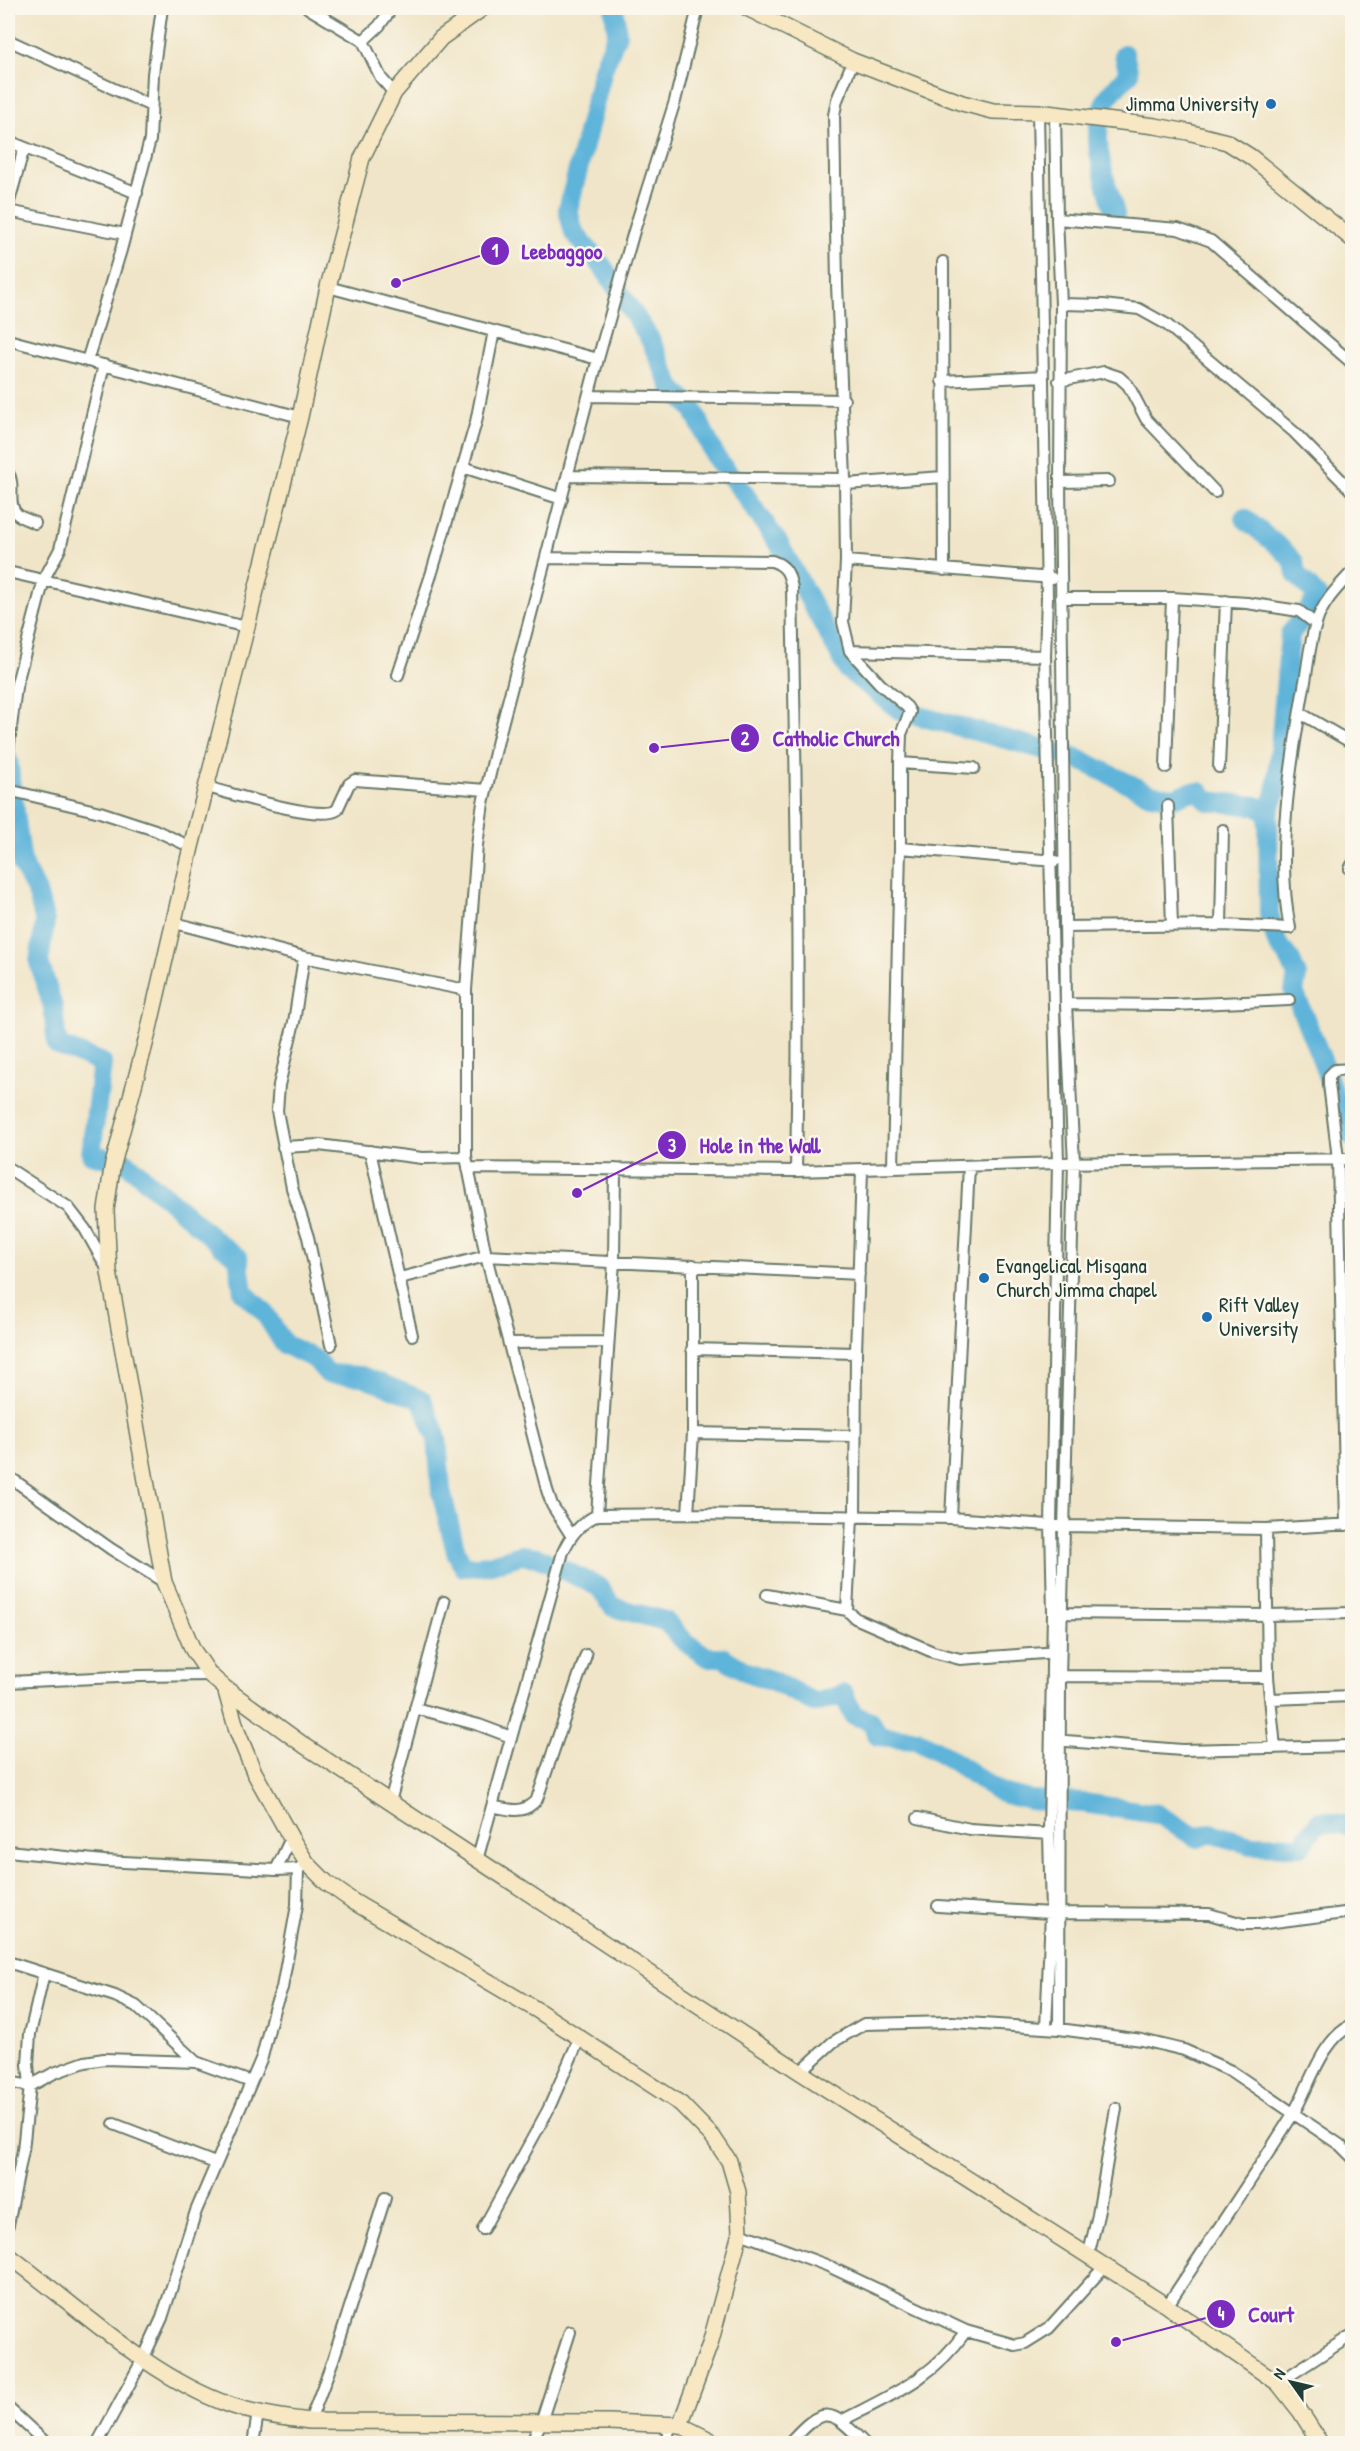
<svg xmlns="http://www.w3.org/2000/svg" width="1360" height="2451" viewBox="0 0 1360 2451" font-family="'Patrick Hand',sans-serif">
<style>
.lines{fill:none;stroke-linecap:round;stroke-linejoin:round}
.river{stroke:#5eb4da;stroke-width:20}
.street-casing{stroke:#687868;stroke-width:14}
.secondary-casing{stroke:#687868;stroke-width:18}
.street{stroke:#fff;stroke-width:10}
.secondary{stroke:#f7e8c3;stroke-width:15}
.poi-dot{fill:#1f6fb2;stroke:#fbf7ec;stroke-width:2}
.labels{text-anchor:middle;stroke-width:5;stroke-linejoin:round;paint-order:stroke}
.poi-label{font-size:21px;fill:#1f3d34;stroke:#fbf7ec;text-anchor:start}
.leader{fill:none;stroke:#7b2cbf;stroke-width:2}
.callout-dot{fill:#7b2cbf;stroke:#fbf7ec;stroke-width:2}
.mark-label{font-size:18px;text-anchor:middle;font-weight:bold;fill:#fff}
.callout-label{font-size:22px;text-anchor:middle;font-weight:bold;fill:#7b2cbf;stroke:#fbf7ec;stroke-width:5;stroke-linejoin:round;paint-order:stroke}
</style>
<rect width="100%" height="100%" fill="#fbf7ec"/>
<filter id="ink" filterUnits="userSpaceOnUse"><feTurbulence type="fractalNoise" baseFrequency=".0167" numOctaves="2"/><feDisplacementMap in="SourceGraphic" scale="12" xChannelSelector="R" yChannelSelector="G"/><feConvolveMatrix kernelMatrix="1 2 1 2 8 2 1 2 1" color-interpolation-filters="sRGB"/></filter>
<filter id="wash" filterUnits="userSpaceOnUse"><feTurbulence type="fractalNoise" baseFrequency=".008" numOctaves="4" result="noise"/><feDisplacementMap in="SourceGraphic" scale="24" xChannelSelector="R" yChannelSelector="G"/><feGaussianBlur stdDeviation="1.35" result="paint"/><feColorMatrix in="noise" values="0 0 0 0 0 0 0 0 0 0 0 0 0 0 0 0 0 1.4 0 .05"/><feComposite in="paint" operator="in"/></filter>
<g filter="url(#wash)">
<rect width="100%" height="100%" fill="#f0e5c8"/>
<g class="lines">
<path class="river" d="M614,8L617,34L603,69L568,210L574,233L603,267L650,339L672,388L693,409L716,458L743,492L779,544L848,670L901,711L1076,758L1150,794L1174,798L1190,792H1200L1208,801L1256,806L1268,813L1269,914L1277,943L1291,961L1297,976L1294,992L1322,1060L1339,1110L1352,1137
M1115,214C1105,177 1087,136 1107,99C1112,90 1122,81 1129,74L1124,54
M1244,518L1283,550L1294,562L1296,574L1318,597L1290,634L1276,793L1268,813
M8,760L22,864L37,892L45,922L39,962L53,1007L57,1045L102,1063L91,1154L128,1164L222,1246L238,1257L243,1292L264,1312L284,1344L315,1359L328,1374L362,1376L422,1400L437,1438L441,1491L456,1552L464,1567L488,1565L521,1555L537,1557L599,1587L613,1607L665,1621L684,1641L707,1657H722L747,1672L776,1682L815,1703L844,1694L853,1715L871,1721L878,1736L916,1739L941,1753L1001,1793L1030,1800L1084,1803L1157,1814L1197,1838L1211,1833L1251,1845L1301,1846L1319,1821L1352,1826"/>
</g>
</g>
<g filter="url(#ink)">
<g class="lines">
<g class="street-casing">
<path id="street" d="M308,8L363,41L381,78L394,93
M8,40L151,106
M363,41L379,26L392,8
M853,61L837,100L834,115L837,284L845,479L846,561L843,622L850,651L880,684L907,707L910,712L901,734L900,763V848L893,1167
M1038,112L1047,597L1045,656L1058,1163L1051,1525L1053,1613L1049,1834L1051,1913L1046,2028
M1055,114L1057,219L1061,304L1060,482L1066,1004L1074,1163L1060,1676L1059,2029
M8,141L137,193
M8,205L24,148
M8,211L125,234
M1057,219L1178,229L1211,241L1352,363
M943,262L944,570
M328,287L598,359
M1061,304L1103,305L1139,309L1166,324L1294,432L1352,491
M8,340L300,417
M87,361L121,250L150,140L153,74L162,8
M942,381L1043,376
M1059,381L1104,372L1119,377L1128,385L1146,419L1215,492
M589,396L844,400
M463,467L562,499
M8,473C16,485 6,505 17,514C21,518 29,520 35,523
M568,476L845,479
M1060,482L1109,481
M846,484L943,477
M547,558L772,561C787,566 789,574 792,588C796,783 800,977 796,1171
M846,561L1052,578
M8,572L247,627
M1061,598H1172L1247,603L1299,611L1316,624
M850,651L1045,656
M398,675L432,572L476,422L494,331
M1300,713L1352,743
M8,752L16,687L44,579L60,549L104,365
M900,763L974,768
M1166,767L1172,598
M1219,767L1226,601
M207,787C230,793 319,822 337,810L349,784L355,780L486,790
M8,790L100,812L155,830L191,847
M1168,806L1172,926
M900,848L1055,861
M1350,869L1352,865
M175,923L304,957L466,990
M1221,925L1223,830
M1065,927L1221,925L1290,928C1275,854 1291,761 1304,687C1308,667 1309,644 1316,624C1322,603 1337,588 1352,572
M304,957L294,1022L279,1085L277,1111L292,1188L308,1237L331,1345
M1066,1004L1173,1005L1289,1000
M283,1147L319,1145L422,1158L466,1157
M370,1151L412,1335
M8,1168L68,1207L85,1229L108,1270
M468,1168L796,1171L1058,1163L1352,1159
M400,1278L486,1256L859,1274
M510,1343L607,1342
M692,1349L856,1353
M693,1433L855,1436
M8,1476L111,1549L164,1582
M688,1514L693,1433V1265
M597,1515L614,1261L615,1169
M855,1518L856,1353L862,1170
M951,1518L969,1166
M1346,1525L1338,1159L1329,1084V1076L1335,1070L1352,1069
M1266,1529L1268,1677L1275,1748
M571,1535L552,1505L547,1490L486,1256L466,1157V990L477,845L483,803L499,736L598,359L634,231L675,101L698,8
M767,1595L847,1610L855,1618L933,1652L960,1659L1059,1652
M847,1610L852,1518
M1056,1613L1268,1615L1352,1613
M1055,1676L1268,1677
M8,1682L140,1676L210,1675
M1271,1699L1352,1696
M415,1708L479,1725L511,1737
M1053,1740L1182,1750L1352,1746
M390,1802L444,1602
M492,1806C510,1810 524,1815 537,1799L586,1655
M918,1818L970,1829L1049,1834
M8,1851L104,1861L276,1870L298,1869L304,1865
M477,1860L563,1552C571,1534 580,1524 597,1515L688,1514L951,1518L1063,1526L1266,1529L1352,1524
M276,1870L291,1838
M938,1906L1051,1913L1209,1914L1243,1924H1259L1352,1912
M8,1962L115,1996L136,2006L196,2062L251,2082
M800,2072L833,2042L864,2024L952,2022L1059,2029L1142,2040L1184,2050L1231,2071L1340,2145L1352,2157
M8,2082L30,2086L54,2073L85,2062L104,2059L196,2062
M114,2124L215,2163
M8,2225L23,2150L30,2086L28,2064L30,2034L44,1973
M483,2229L548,2110L580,2037
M740,2233L826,2265L966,2331L1015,2345L1025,2343L1049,2328L1104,2267
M1088,2257L1098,2215L1116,2108
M1167,2306C1209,2242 1252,2179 1293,2114C1310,2086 1321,2040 1352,2025
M1278,2383L1352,2335
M8,2408L47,2444
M843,2420C893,2394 932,2379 966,2331
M310,2421L333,2360L385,2198
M97,2444L143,2359L162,2318L196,2211L262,2057L274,2009L282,1988L297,1905L298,1869
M253,2444L258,2413
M531,2444L541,2422L570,2332
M665,2444L671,2424
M788,2444C823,2405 830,2407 865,2444"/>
</g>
<g class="secondary-casing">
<path id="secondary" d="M483,8L441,38L394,93L362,158L328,287L300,417L191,847L148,1033L112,1168L106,1210L109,1272L164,1582L193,1650L210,1675L225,1688L305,1746L800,2072L1167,2306L1278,2383L1300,2411L1321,2444
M747,8L853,61L962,103L993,111L1038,112L1155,126L1188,132L1227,142L1251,157L1352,239
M225,1688L237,1731L254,1772L291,1838L307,1863L327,1883L354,1902L537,2010L681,2104L713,2137L729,2161L738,2192L740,2233L710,2344L680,2425
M8,2255C76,2305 149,2377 230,2405C256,2414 283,2418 310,2421L609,2422L680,2425L718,2444"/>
</g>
<use href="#street" class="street"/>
<use href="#secondary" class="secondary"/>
</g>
</g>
<g class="poi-dot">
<circle cx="1271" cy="104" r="6"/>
<circle cx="984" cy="1278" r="6"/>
<circle cx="1207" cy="1317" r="6"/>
</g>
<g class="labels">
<g class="poi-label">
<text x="1259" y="111" text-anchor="end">Jimma University</text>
<text x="996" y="1273">Evangelical Misgana<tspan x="996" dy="24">Church Jimma chapel</tspan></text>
<text x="1219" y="1312">Rift Valley<tspan x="1219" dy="24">University</tspan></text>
</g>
</g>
<path class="leader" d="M396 283L495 251M654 748L745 738M577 1193L672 1145M1116 2342L1221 2314"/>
<g class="callout-dot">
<circle cx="396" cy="283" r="6"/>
<circle cx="654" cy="748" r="6"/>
<circle cx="577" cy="1193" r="6"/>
<circle cx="1116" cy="2342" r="6"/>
<circle cx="495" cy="251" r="15"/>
<circle cx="745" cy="738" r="15"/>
<circle cx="672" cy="1145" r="15"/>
<circle cx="1221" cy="2314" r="15"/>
</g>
<g class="mark-label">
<text x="495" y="257">1</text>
<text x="745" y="745">2</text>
<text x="672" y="1152">3</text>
<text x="1221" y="2320">4</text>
</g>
<g class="callout-label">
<text x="562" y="259">Leebaggoo</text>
<text x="836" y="746">Catholic Church</text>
<text x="760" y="1153">Hole in the Wall</text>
<text x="1271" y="2322">Court</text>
</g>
<rect width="1360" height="2451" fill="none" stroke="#fbf7ec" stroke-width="30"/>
<g transform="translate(1291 2382) rotate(304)" stroke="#fbf7ec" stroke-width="4.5" paint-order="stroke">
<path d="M0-4.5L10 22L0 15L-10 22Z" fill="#1f3d34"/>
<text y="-9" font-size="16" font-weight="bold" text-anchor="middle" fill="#1f3d34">N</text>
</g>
</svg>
